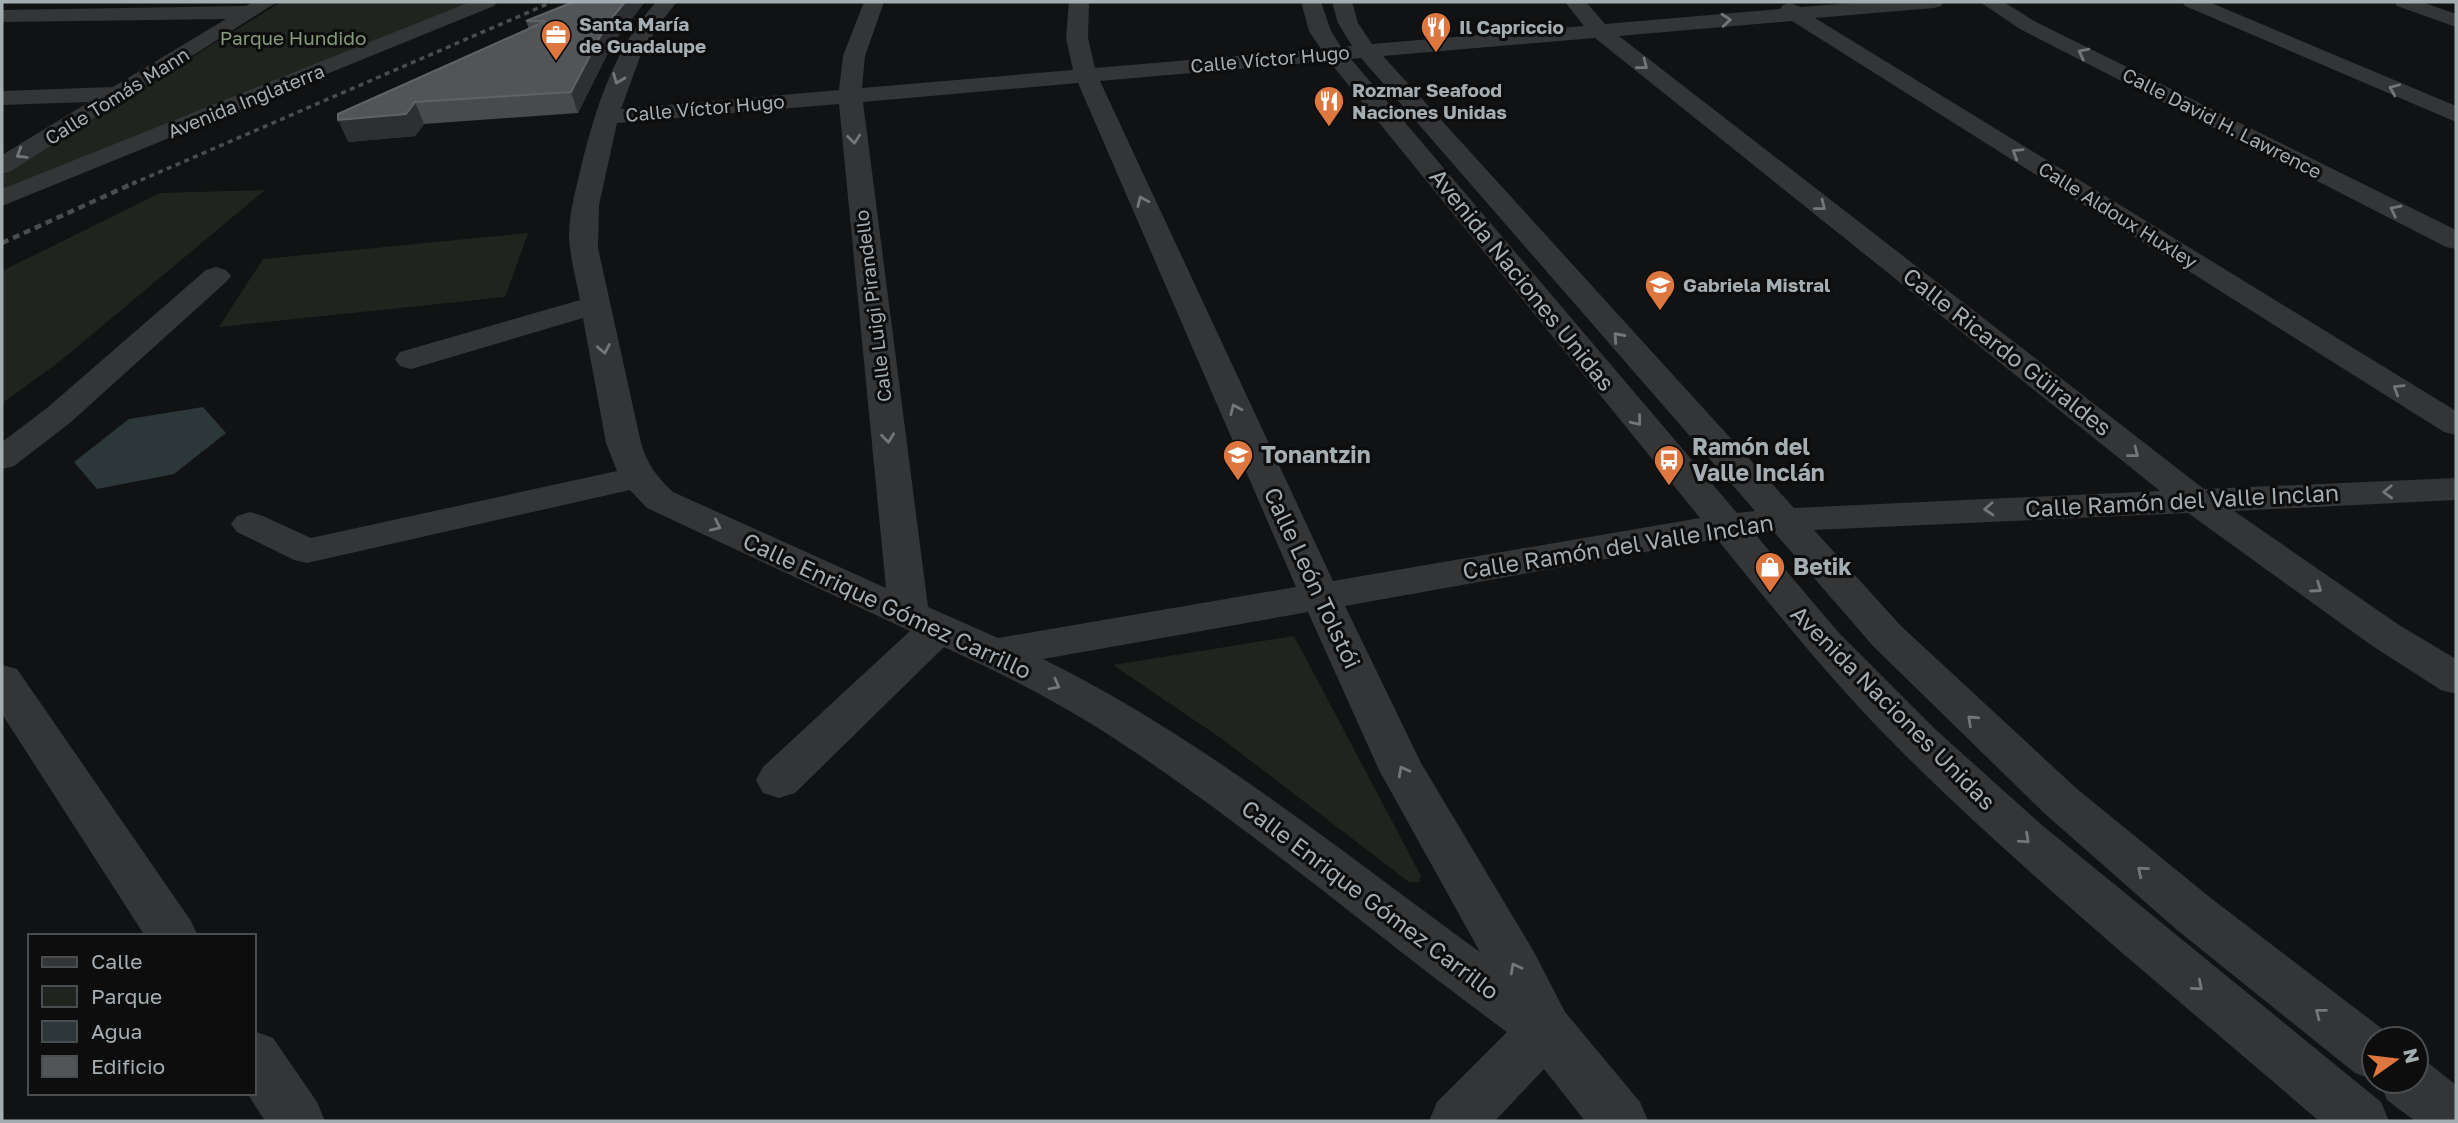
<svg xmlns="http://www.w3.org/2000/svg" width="2458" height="1123" viewBox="0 0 2458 1123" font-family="'Golos Text',sans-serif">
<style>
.green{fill:#1f251e}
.water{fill:#2c373a}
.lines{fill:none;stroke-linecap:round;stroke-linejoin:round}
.minor{fill:#333537;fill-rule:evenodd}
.rail-far1{stroke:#4a4d50;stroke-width:3.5;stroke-dasharray:5 4.5;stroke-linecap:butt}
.rail{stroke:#4a4d50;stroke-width:4.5;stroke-dasharray:7 5;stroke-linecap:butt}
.wall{fill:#484a4e}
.shaded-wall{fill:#2e2f32}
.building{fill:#525558;stroke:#5f6366;stroke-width:2}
.oneway{stroke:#71777b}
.labels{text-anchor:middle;stroke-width:6;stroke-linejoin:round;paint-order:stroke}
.far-poi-label{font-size:19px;font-weight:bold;fill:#a4adb2;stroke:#0d0d0e;text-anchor:start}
.far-park-label{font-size:19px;fill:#859b7d;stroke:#0d0d0e}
.far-street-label{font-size:19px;fill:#a4adb2;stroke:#0d0d0e}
.street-label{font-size:23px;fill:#a4adb2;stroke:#0d0d0e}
.poi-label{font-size:23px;font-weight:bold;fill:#a4adb2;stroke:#0d0d0e;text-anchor:start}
</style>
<rect width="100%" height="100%" fill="#111213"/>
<path class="green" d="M281,2H473L2,194V175Z
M265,190L59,362L2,403V271L160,193Z
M528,233L505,297L219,327L263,259Z
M1294,636L1421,876L1419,882H1409L1225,741L1113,665Z"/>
<path class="water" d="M203,407L226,433L174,474L97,489L74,462L129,419Z"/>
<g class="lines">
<path class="minor" d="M253,2H277L11,171L2,174V155L89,102L2,105V91L113,87L226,19L2,22V10L246,6Z
M470,2H497L494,6L2,206V189Z
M656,2H677L660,23L640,57L621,109L839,90L843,56L864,2H884L865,56L862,88L1073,70L1066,38L1069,2H1089L1088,38L1095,68L1321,49L1309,31L1301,2H1321L1331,31L1341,47L1352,46L1338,23L1332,2H1352L1358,23L1372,44L1584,26L1565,2H1586L1605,24L1780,9L1783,5L1790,3L1801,7L1866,2H1944L1941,6L1934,8L1815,18L2456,411V435L2444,432L1792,21L1619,36L2204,489L2456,478V500L2234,511L2399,625L2456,659V694L2441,690L2371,645L2188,513L1814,530L1901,626L2076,788L2212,899L2393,1037L2394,1039H2374V1080L2355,1073L2177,930L2044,813L1873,646L1774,532L1755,534L1839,633L1936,730L2043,826L2381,1102L2389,1121H2319C2180,1001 2036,884 1905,755C1837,688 1777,613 1717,539L1345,606L1421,763L1534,952L1565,1012L1640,1102L1648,1121H1585L1544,1069L1495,1121H1429L1437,1102L1507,1032C1367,930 1237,815 1090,723C1043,694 994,670 944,647L795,793L779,798L763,793L756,780L763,767L910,631L647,508L630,490L307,563L294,560L237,532L231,524L237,516L250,512L263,516L311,538L617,471L606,443L583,318L411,369L400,366L395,359L400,352L580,300C576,279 570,258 569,236C569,212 576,190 581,167C596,107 614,49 656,2ZM1595,38L2160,491L1794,508L1383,56ZM1361,58L1755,511L1737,513L1351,59ZM1329,61L1700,518L1333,581L1100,81ZM1078,83L1296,587L998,638L928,607L863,102ZM839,104L886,588L673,492C657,477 647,464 641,443L598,248L599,205L617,123ZM1308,612L1379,770L1480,952C1338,849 1201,737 1043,659Z
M1980,2H2004L2034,21L2456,230V249L2446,247L2020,29Z
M2182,2H2209L2456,106V122L2185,6Z
M2394,2H2422L2456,14V27L2397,6Z
M216,267L226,270L231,276L226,282L71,422L14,466L2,469V442L47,408L206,270Z
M2,665L17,669L191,921L198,936H145L2,714Z
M254,1031L273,1038L317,1102L325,1121H265L247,1093H254Z
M2416,1058L2427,1062L2456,1085V1121H2415L2387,1100L2379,1081H2416Z"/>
<path class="rail-far1" d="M132,184L552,2"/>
<path class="rail" d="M2,243L136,182"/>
</g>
<path class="wall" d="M573,2L612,45L578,113L424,124L415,136L348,142L529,29L526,21Z"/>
<path class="shaded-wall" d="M625,2H645L612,45L578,113L571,92L606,25Z
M415,102L424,124L415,136L348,142L338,120Z"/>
<path class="building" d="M573,2H625L606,25L571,92L415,102L406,114L338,120V114L546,21H526Z"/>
<defs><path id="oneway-chevron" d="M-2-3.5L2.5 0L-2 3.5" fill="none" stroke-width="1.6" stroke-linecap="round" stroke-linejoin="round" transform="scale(1.75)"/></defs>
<g class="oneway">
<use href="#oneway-chevron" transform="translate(1726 20) rotate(-5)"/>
<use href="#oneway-chevron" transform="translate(2083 53) rotate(-153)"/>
<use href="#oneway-chevron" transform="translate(1643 65) rotate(38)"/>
<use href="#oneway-chevron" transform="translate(618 79) rotate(112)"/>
<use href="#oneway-chevron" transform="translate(2394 89) rotate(-157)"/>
<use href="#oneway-chevron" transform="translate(854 139) rotate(84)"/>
<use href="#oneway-chevron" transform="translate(2017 153) rotate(-148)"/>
<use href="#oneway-chevron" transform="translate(21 154) rotate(149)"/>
<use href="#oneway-chevron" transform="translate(1142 201) rotate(-114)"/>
<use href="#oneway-chevron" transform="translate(1821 206) rotate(38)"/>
<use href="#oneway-chevron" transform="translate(2395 210) rotate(-153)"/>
<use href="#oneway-chevron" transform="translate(1618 337) rotate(-132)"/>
<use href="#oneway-chevron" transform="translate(604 349) rotate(79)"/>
<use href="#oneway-chevron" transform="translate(2398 389) rotate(-148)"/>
<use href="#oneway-chevron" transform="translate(1235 409) rotate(-114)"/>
<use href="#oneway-chevron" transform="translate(1637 421) rotate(51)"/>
<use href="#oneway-chevron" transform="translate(888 438) rotate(83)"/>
<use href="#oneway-chevron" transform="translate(2134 453) rotate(38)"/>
<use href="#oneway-chevron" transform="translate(2388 492) rotate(178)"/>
<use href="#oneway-chevron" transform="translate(1989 509) rotate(177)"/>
<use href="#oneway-chevron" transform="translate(716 526) rotate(25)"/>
<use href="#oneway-chevron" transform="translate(2317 588) rotate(35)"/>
<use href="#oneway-chevron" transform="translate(1055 685) rotate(28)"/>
<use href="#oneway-chevron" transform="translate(1972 720) rotate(-137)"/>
<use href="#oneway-chevron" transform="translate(1403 771) rotate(-118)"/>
<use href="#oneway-chevron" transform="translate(2025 839) rotate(42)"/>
<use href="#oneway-chevron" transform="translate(2142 871) rotate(-140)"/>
<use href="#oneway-chevron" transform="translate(1515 968) rotate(-118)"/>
<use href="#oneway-chevron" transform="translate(2198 986) rotate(40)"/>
<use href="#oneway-chevron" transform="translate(2320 1013) rotate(-142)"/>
</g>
<defs>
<g id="restaurant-pin" transform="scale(1.575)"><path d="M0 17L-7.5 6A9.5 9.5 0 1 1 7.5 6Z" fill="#de763f" stroke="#0d0d0e"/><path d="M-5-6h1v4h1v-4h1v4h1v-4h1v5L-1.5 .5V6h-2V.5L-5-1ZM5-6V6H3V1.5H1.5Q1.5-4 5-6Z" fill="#fff"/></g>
<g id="office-pin" transform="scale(1.575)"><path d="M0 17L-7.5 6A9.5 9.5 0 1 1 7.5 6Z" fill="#de763f" stroke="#0d0d0e"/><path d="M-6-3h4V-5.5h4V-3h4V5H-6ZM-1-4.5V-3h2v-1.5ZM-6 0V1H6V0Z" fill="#fff"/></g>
<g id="school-pin" transform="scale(1.575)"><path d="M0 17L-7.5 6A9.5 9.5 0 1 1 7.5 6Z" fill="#de763f" stroke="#0d0d0e"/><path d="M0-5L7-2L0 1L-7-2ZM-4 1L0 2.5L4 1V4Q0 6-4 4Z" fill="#fff"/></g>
<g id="bus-pin" transform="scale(1.575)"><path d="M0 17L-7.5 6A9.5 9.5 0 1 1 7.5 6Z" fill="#de763f" stroke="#0d0d0e"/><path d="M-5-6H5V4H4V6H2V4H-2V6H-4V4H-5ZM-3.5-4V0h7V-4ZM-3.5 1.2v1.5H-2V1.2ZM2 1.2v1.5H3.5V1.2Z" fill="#fff"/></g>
<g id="shop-pin" transform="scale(1.575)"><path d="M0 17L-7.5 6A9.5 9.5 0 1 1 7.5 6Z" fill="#de763f" stroke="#0d0d0e"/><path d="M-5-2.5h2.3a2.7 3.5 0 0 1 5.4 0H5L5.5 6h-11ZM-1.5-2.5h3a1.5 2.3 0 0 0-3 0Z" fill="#fff"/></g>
</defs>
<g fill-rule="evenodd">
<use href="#restaurant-pin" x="1436" y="27"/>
<use href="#office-pin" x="556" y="35"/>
<use href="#restaurant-pin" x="1329" y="101"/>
<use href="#school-pin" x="1660" y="285"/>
<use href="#school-pin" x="1238" y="455"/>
<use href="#bus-pin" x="1669" y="460"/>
<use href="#shop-pin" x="1770" y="567"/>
</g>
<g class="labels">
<g class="far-poi-label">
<text x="579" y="31">Santa María<tspan x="579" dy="22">de Guadalupe</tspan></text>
<text x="1459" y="34">Il Capriccio</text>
<text x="1352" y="97">Rozmar Seafood<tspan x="1352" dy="22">Naciones Unidas</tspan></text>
<text x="1683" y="292">Gabriela Mistral</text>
</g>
<g class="far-park-label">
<text x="293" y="45">Parque Hundido</text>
</g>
<g class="far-street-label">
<text transform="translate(1270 59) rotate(-5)" y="7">Calle Víctor Hugo</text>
<text transform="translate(117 96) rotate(-32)" y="7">Calle Tomás Mann</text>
<text transform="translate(246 101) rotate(-22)" y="7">Avenida Inglaterra</text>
<text transform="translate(705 108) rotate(-5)" y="7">Calle Víctor Hugo</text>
<text transform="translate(2222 123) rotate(27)" y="7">Calle David H. Lawrence</text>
<text transform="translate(2118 215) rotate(32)" y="7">Calle Aldoux Huxley</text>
<text transform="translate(873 306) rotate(-97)" y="7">Calle Luigi Pirandello</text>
</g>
<g class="street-label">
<text transform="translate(1522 280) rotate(51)" y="8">Avenida Naciones Unidas</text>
<text transform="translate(2007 352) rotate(38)" y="8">Calle Ricardo Güiraldes</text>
<text transform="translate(2182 501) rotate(-3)" y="8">Calle Ramón del Valle Inclan</text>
<text transform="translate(1618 547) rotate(-9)" y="8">Calle Ramón del Valle Inclan</text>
<text transform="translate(1312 578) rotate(65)" y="8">Calle León Tolstói</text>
<text transform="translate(887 606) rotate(25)" y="8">Calle Enrique Gómez Carrillo</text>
<text transform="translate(1893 708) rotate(45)" y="8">Avenida Naciones Unidas</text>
<text transform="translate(1370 900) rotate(37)" y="8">Calle Enrique Gómez Carrillo</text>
</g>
<g class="poi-label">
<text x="1692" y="455">Ramón del<tspan x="1692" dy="26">Valle Inclán</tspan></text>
<text x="1261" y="463">Tonantzin</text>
<text x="1793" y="575">Betik</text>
</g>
</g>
<rect width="2458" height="1123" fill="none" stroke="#a4adb2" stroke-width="7"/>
<rect x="28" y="934" width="228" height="161" fill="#0d0d0e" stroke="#494d50" stroke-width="2"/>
<rect x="42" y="957" width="35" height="10" fill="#333537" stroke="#494d50" stroke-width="2"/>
<text x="91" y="969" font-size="21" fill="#a4adb2">Calle</text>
<rect x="42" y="986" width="35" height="21" fill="#1f251e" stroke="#494d50" stroke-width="2"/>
<text x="91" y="1004" font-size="21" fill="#a4adb2">Parque</text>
<rect x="42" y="1021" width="35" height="21" fill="#2c373a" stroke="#494d50" stroke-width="2"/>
<text x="91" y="1039" font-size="21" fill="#a4adb2">Agua</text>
<rect x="42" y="1056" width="35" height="21" fill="#525558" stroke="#494d50" stroke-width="2"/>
<text x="91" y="1074" font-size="21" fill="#a4adb2">Edificio</text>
<g transform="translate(2395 1060) rotate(76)"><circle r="33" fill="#0d0d0e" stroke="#494d50" stroke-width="2"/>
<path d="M0-5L12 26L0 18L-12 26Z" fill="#de763f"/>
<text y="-10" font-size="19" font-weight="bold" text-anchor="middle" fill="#a4adb2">N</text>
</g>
</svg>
